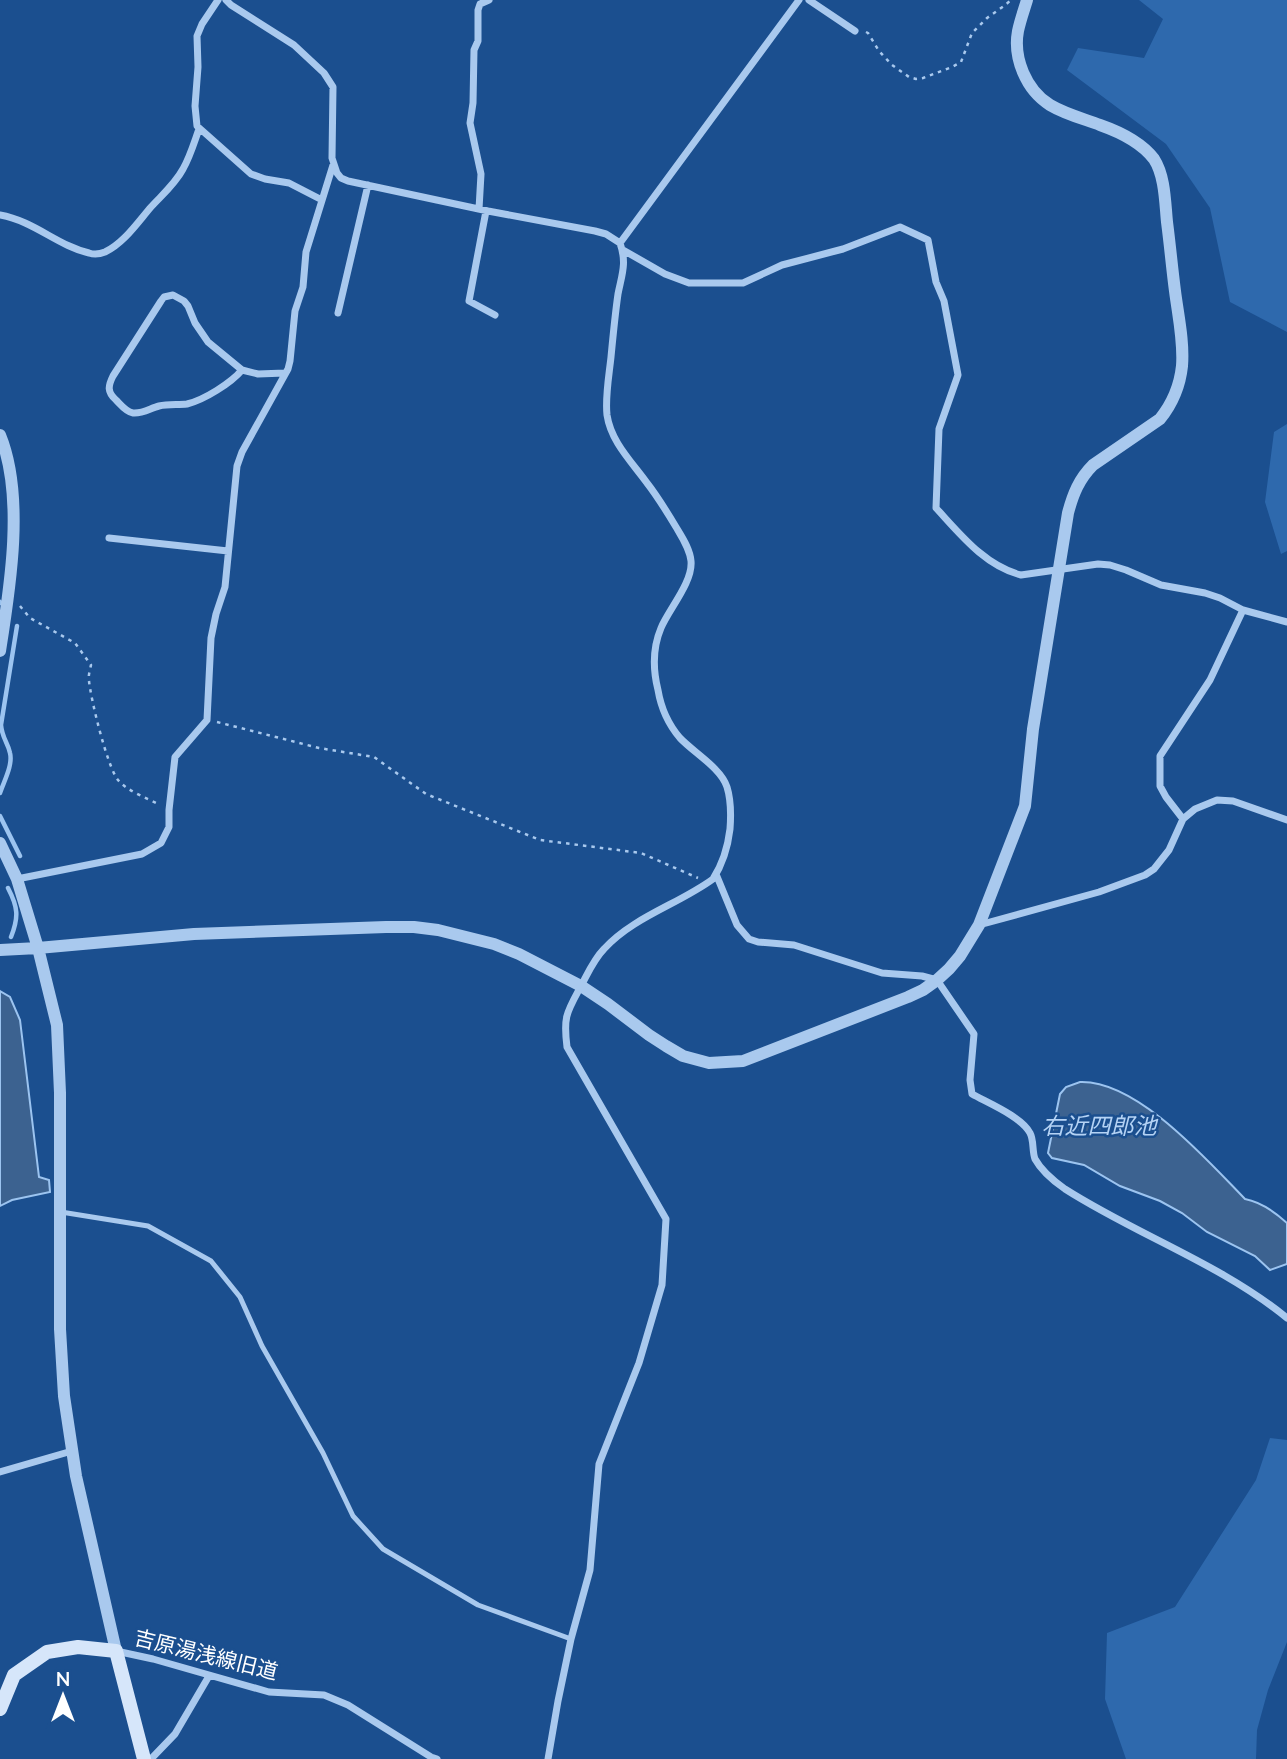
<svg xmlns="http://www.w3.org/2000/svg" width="1287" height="1759" viewBox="0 0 1287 1759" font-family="Lato,'Noto Sans JP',sans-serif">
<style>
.green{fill:#2e69ad}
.water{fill:#3c6290;stroke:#9cc4f0;stroke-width:2}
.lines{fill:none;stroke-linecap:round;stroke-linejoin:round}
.stream{stroke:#9cc4f0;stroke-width:4.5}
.path{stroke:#a9c9ee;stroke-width:2.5;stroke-dasharray:3.5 5;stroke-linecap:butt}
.service{stroke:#a9c9ee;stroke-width:5}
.minor{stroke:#a9c9ee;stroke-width:7}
.tertiary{stroke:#a9c9ee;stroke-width:12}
.secondary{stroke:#d6e6fa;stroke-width:14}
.labels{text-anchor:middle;stroke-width:5;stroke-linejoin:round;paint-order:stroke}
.street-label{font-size:21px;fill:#fff;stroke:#1b4f8f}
.water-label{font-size:23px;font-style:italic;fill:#b5d3f5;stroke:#1b4f8f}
</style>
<rect width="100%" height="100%" fill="#1b4f8f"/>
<path class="green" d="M1139,0H1287V332L1230,302L1210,208L1166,144L1067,70L1078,48L1144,58L1163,19Z
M1287,424V551L1281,554L1265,502L1274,432Z
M1270,1438L1287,1440V1642L1268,1690L1257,1730L1256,1759H1126L1105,1699L1107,1633L1175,1607L1256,1480Z"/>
<path class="water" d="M0,991L10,997L20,1020L39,1177L49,1180L50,1192L12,1200L0,1206Z
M1080,1082C1137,1080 1207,1160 1245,1199C1261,1202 1276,1213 1287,1223V1264L1270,1270L1255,1256L1207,1232L1182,1213L1160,1201L1120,1186L1084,1165L1052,1158L1048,1153L1060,1094L1066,1087Z"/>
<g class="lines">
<path class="stream" d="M0,602L1,603
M0,793C4,781 13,765 10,753C8,743 2,738 1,725L17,626
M0,816L20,856
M8,888C18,907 19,917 11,937"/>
<path class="path" d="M866,32L868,33L879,51L892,65L909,77L916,79L923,78L952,67L961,62L972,33L987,18L1004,6L1011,0
M20,606L30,618L75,643L91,665C90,670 88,676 89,681C91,700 107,766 118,780C127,791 147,798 160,805
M217,722L319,748L374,757L426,794L540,840L641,853L698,878"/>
<path class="service" d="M61,1212L148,1226L211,1261L240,1297L262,1346L323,1453L353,1516L383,1549L478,1605L571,1639"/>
<path class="minor" d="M218,0L202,24L197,36L198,67L195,106L197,126L251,174L265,179L289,183L322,200
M226,0L231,5L294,45L324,73L333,87L332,158L337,173L341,178L348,181L488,211L595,231L606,234L620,243C627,263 622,274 618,294C615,315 613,336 611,357C609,376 605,397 607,415C611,442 632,462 647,483C658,497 667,512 676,527C682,537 690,549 691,561C693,582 669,609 661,628C653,647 653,670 658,690C661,708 668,724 680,738C693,752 721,768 727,787C731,800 731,816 730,829C728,846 722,865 713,879C679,904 633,917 604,949C594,959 588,973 581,986C567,1012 563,1016 567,1047L666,1219L662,1285L639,1363L599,1464L590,1570L571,1639L558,1701L548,1759
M809,0L855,31
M479,209L481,174L470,123L473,103L474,50L478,41V10L480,4L489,0
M486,211L469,301L495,315
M0,215C34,221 58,246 89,253C95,255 100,254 105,252C124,243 138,222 151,207C162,195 175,184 183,169C190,157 194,143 199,129
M620,243L799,0
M623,250L665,274L689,283H743L782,265L843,249L900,227L928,240L936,282L944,301L958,375L939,429L936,508C960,534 985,566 1021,575L1098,564L1110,565L1126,570L1161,585L1205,593L1220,598L1243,610L1287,622
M338,313L368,185
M242,370C231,383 204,400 187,404C178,405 168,404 159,406C151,408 142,414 133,413C126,412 121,405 116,400C107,392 108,386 113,376L161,301L164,297L173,295L184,301L188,306L195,323L208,342L242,370L258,374L285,373
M109,538L228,551
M1183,819L1166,797L1160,786V756L1210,680L1243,610
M716,874L737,925L749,939L758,942L794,945L882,973L922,976L937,980L974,1034L970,1080L972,1094C988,1103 1022,1117 1030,1133C1034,1140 1032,1151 1035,1159C1041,1170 1055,1182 1065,1189C1137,1235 1221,1264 1287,1318
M17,879L142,854L161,843L169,827V810L175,757L207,720L211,638L216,614L225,587L237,466L242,452L288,369L290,361L295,311L303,287L306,252L333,165
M979,925L1099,892L1145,875L1154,869L1169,850L1183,819L1195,809L1217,800L1233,801L1287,820
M0,1472L72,1451
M116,1651L153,1659L269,1692L324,1695L348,1705L431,1757L437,1759
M151,1759L175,1734L209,1676"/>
<path class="tertiary" d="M0,435C25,496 10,588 0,651
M0,843L17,879L38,948L57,1025L60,1093V1329L64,1396L76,1476L116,1651
M0,950L38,948L194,934L386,927H414L438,930L494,944L519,954L581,986L608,1004L649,1035L666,1046L683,1056L709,1063L743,1061L908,997L923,990L937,980L949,969L960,956L979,925L1025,806L1033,729L1068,513C1073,494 1079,479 1093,465L1160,419C1172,404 1180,385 1182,366C1184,341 1178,315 1175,291C1172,268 1170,245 1167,222C1165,202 1165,176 1154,159C1141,142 1120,132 1100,125C1084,119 1065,114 1050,105C1026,90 1013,58 1018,31C1020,21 1024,10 1027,0"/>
<path class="secondary" d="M0,1709L14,1675L47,1652L78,1647L116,1651L144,1759"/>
</g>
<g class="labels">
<g class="street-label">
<text transform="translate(206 1655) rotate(14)" y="7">吉原湯浅線旧道</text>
</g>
<g class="water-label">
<text x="1099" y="1134">右近四郎池</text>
</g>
</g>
<g transform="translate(63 1696)" stroke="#1b4f8f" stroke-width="5" paint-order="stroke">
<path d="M0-5L12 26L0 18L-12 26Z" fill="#ffffff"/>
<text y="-10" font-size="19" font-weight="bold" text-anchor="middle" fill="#ffffff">N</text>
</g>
</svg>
